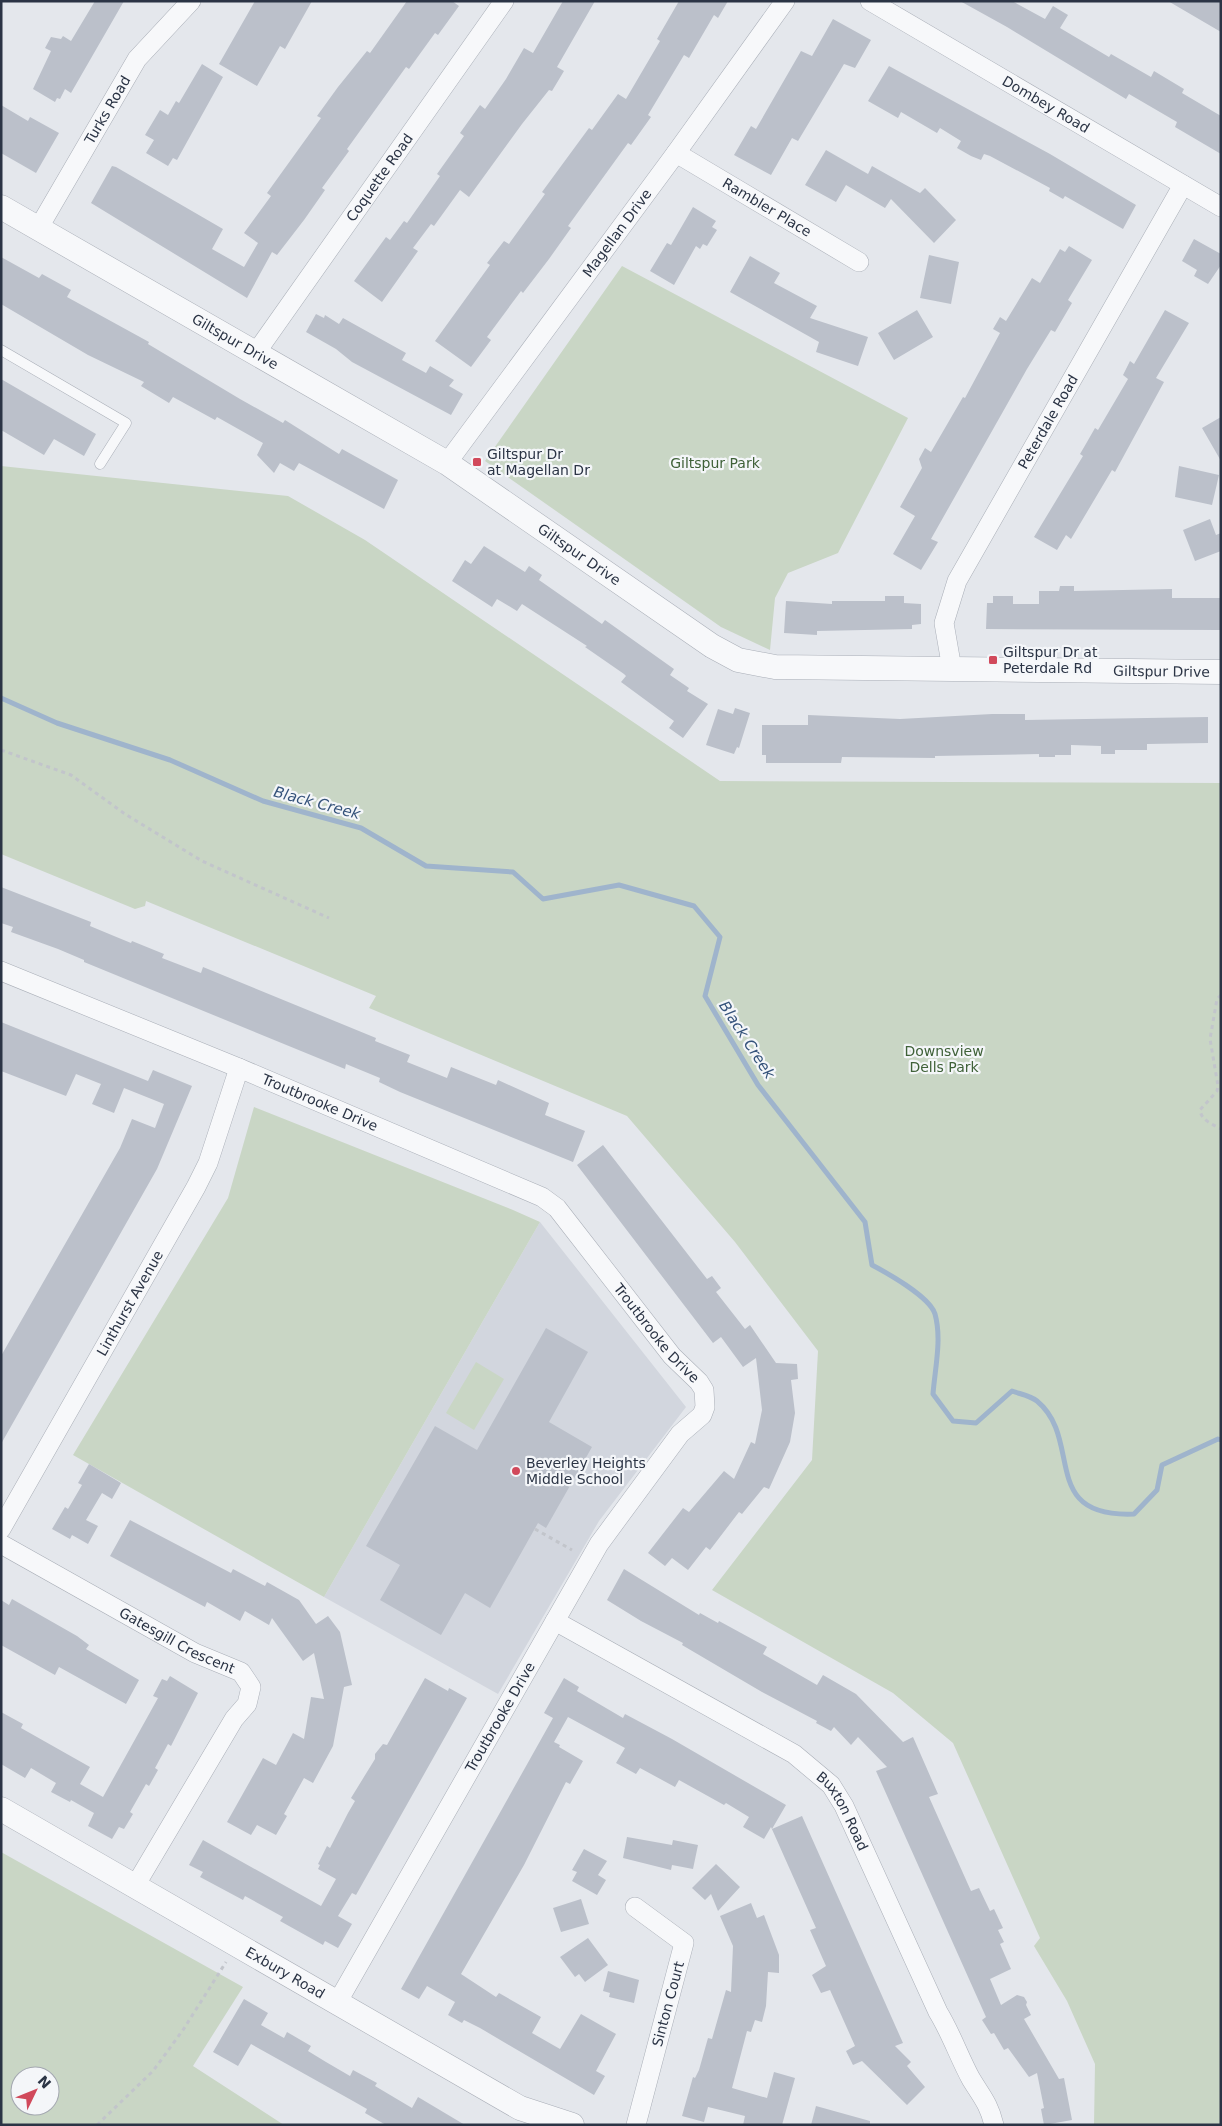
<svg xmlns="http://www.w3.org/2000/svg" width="1222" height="2126" viewBox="0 0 1222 2126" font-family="'DejaVu Sans',sans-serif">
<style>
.built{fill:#d2d6de}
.green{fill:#c9d6c5;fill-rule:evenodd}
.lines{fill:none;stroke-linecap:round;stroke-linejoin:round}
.stream{stroke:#9fb4cc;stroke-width:5}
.building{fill:#bbc0ca}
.service-casing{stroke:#a9aeb7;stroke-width:11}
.minor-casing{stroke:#a9aeb7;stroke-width:20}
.tertiary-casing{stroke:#a9aeb7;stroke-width:25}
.path{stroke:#c2c5cb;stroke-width:3;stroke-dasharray:4 4;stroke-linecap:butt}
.service{stroke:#f7f8fa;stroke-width:10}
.minor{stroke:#f7f8fa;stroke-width:19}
.tertiary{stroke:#f7f8fa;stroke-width:24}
.poi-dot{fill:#d1495b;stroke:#f4f6f9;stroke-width:2}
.labels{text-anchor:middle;stroke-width:4.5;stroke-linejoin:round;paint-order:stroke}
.street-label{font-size:14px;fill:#2b3445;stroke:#f4f6f9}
.poi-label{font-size:14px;fill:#2b3445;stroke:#f4f6f9;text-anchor:start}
.park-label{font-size:14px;fill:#3f6138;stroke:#f4f6f9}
.water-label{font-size:15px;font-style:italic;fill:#34527a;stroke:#f4f6f9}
</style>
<rect width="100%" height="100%" fill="#e4e7ec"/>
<path class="built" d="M540,1222L686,1407L599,1521L498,1694L324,1597Z"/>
<path class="green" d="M622,266L908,418L838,553L788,573L775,598L770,650L721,627L485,461Z
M1,466L288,496L365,540L720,781L1221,783V2125H1094L1095,2064L1067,2001L1034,1946L1040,1938L953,1743L893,1693L712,1590L812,1460L818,1351L735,1242L627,1116L369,1008L376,996L146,901L145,906L135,909L1,854Z
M254,1107L513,1210L540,1222L324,1597L73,1455L228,1198Z
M476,1362L504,1379L474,1430L446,1413Z
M1,1852L243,1987L193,2066L284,2125H1ZM20,2076H50V2106H20Z"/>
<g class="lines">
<path class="stream" d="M1,698L57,723L170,760L263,801L361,828L426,866L513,872L543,899L619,885L694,906L720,937L705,996L758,1085L865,1222L872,1265C887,1273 930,1297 935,1314C942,1339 935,1368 933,1394L953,1421L976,1423L1012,1391C1020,1394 1031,1396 1037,1401C1084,1440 1038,1518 1134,1514L1157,1490L1162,1465L1218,1439L1221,1440"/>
</g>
<path class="building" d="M95,1H124L71,93L65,89L60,99L57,98L55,102L33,89L51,51L45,48L51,37L61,39L63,36L71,41Z
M255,1H312L285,49L280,46L257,86L219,64Z
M407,1H452L459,6L438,35L435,33L409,69L406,67L347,149L349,151L322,188L325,190L304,220L277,255L272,252L247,298L91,203L112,166L116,167L223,229L212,249L244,267L258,243L244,233L271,196L267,193L321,118L317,116L338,87L367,51L370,53Z
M563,1H595L557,67L564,71L552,91L549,90L522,124L469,197L460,190L434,226L431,224L413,248L418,251L382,302L354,281L386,237L390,240L404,221L407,223L440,176L437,174L464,136L460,133L480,105L485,109L506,79L524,48L533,53Z
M679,1H728L718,18L714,15L689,58L684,55L648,115L651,117L631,145L628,143L568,226L571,228L549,259L523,293L521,291L487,337L491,340L471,367L435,341L490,265L487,263L504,241L509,244L511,241L545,194L542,192L589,128L592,130L618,94L626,99L660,41L657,39Z
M960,1H1012L1045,19L1053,6L1068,15L1060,28L1109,57L1111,54L1151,77L1154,71L1184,89L1182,93L1221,116V154L1175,127L1177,122L1129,94L1126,99L1007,27Z
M1168,1H1221V32Z
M833,19L871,40L855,68L844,64L798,141L792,138L771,175L734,155L751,126L756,129L801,51L812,56Z
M202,64L223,77L177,160L173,158L168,166L146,153L154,140L145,135L160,110L168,115L176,101L179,103Z
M889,66L1050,154L1136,205L1123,229L1065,196L1063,199L1049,191L1050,188L990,156L984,154L981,160L971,156L957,148L961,141L940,128L937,133L901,112L898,118L868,101Z
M1,105L28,121L30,117L59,133L36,173L1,153Z
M826,150L868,174L872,166L920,193L925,188L956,220L934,243L891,199L885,208L846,185L836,202L805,185Z
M693,207L716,221L712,227L717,230L707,246L703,244L700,249L696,246L674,285L650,271L667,243L671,245Z
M1194,239L1221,254V265L1208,284L1194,276L1197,270L1182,261Z
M1069,246L1092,260L1068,300L1072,303L1055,332L1051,330L1027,369L931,539L938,542L921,570L893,554L915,516L900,507L922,468L919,459L925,448L931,452L963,397L965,398L1000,333L993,329L1000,317L1006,321L1032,278L1040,283L1060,249L1065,252Z
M929,255L959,262L951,304L920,298Z
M750,256L780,273L774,283L817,306L810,318L868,337L858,366L816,352L819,342L730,292Z
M1,257L39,278L42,274L71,290L67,297L149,342L148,344L240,399L283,423L285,420L339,454L342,449L398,480L384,509L299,463L294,471L280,463L274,473L257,455L263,443L217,417L215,420L173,397L169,403L141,386L144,382L88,355L1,304Z
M917,310L933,337L894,360L878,333Z
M1165,310L1189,323L1156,378L1164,382L1115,472L1112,470L1071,539L1066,535L1057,550L1034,537L1083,456L1080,454L1087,442L1095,428L1098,430L1128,379L1123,375L1130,361L1134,364Z
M316,314L324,318L325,315L339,324L343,318L406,353L402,360L426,373L430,366L454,380L449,386L463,394L451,415L352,362L336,349L306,332Z
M1,379L96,434L84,456L54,439L44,455L1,430Z
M1221,417V461L1202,428Z
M1179,466L1219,475L1212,505L1175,497Z
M1210,519L1216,535L1221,533V551L1195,561L1183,530Z
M484,546L525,572L529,566L542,575L539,580L602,624L605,620L674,669L670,675L689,688L687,691L708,704L683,738L669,728L674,721L621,682L626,676L624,674L585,647L587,646L522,604L517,611L497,599L492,607L452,581L465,560L471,564Z
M1060,586H1074V591L1172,589V598H1221V630L986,629L987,603H993V596H1013V604H1039V591H1059Z
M885,596H904V603L921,604V624L912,625V629L817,631V635L784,633L786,601L832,604V601H885Z
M735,708L750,713L739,748L737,747L734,754L706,745L718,709L733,714Z
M992,714H1025V720L1208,717V743L1147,744V750H1115V754H1101V746L1071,745V755H1055V757H1039V754L935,756V758L842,757L841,763H766V755H762V725H808V715L900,719Z
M1,887L91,922L90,926L114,936L131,943L132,941L164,954L162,958L201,973L203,967L376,1038L375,1041L410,1055L407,1062L447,1078L451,1067L496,1085L498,1080L549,1103L545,1115L585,1131L573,1162L400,1092L379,1082L380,1078L346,1064L345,1069L84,962V960L58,949L11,932L13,927L1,923Z
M1,1022L148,1081L153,1070L192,1086L157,1169L1,1444V1356L120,1148L132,1119L155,1128L164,1104L124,1088L114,1113L92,1104L101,1084L76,1074L66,1096L1,1071Z
M603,1145L707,1279L712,1276L721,1288L716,1292L745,1329L750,1325L776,1363L797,1364L798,1379L791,1380L795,1413L790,1442L769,1489L764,1487L742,1514L739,1512L710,1550L706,1547L688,1570L672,1558L665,1566L648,1553L683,1508L689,1512L724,1471L734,1479L751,1442L755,1444L762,1410L756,1358L743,1367L721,1337L713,1343L577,1165Z
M546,1328L588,1352L549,1422L592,1447L546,1528L538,1523L490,1608L465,1593L441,1635L380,1600L400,1565L366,1546L435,1426L477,1450Z
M89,1464L121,1483L112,1499L102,1493L86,1520L98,1526L88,1544L72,1535L70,1539L52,1529L65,1507L68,1509L82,1485L78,1483Z
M130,1520L231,1573L233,1569L265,1586L267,1582L299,1600L316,1624L328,1616L340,1632L352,1685L344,1687L333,1746L313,1783L304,1778L284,1814L287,1816L276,1835L257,1825L251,1835L227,1822L263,1758L276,1765L293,1733L304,1739L311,1697L324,1699L314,1653L303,1661L272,1618L269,1625L245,1611L240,1621L207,1602L205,1607L110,1556Z
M624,1569L699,1615L700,1613L718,1623L719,1621L767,1647L763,1654L817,1685L823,1675L856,1694L903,1742L913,1737L938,1794L929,1797L971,1891L979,1888L990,1911L994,1909L1003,1928L998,1930L1004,1942L1000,1944L1011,1969L990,1979L1001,2005L1017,1995L1024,1997L1027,2002L1026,2005L1031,2015L1024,2019L1059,2079L1064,2078L1072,2120L1044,2125L1041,2109L1044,2108L1037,2073L1029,2077L1008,2048L1004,2050L994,2033L991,2034L982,2020L986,2017L876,1771L887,1767L858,1737L851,1745L834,1727L831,1731L816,1723L817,1721L762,1692L682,1645L683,1643L641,1621L607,1600Z
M12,1599L77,1636L89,1645L86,1649L139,1680L126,1704L59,1667L55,1675L1,1645V1600L9,1605Z
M170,1676L198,1693L171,1746L168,1744L155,1768L158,1770L149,1786L146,1784L130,1812L133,1814L124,1829L119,1827L112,1839L88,1826L94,1813L71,1800L70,1802L51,1792L56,1783L31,1768L25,1778L1,1764V1712L23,1724L21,1728L90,1767L80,1784L103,1797L158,1698L153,1696L162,1679L167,1681Z
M425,1678L448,1691L449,1688L467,1698L356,1895L352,1893L338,1916L352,1924L338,1948L325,1941L323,1945L280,1921L283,1917L245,1896L243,1900L200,1877L203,1872L189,1865L203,1840L321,1906L336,1879L318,1869L320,1865L318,1864L327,1846L330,1848L348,1813L355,1801L351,1798L375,1759V1754L383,1744L387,1745Z
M564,1678L579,1687L577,1691L623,1718L625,1714L672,1739L786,1805L772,1829L802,1816L903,2043L895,2046L911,2062L907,2066L925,2087L907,2105L862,2061L853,2065L846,2051L855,2046L830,1990L821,1993L812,1975L826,1966L810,1930L816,1928L771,1827L764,1839L743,1827L749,1817L726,1803L724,1805L679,1780L675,1787L640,1768L636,1774L616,1763L625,1748L568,1717L554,1742L560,1745L559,1747L583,1761L570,1784L566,1782L524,1865L461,1974L496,1997L499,1993L541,2017L532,2033L560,2049L581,2014L616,2034L596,2071L605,2076L594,2095L480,2028L464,2020L462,2023L448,2015L455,2002L427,1986L419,1999L401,1989L553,1718L544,1713Z
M627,1837L672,1845L673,1840L698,1845L693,1869L672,1865L671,1870L623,1858Z
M584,1849L607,1861L598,1875L606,1880L597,1895L572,1881L577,1872L572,1870Z
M716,1864L740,1887L718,1911L711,1894L705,1900L692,1888Z
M581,1899L589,1924L561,1932L553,1908Z
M751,1903L757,1918L764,1915L779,1955V1973L768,1972L766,2006L762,2022L755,2020L751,2032L747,2031L732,2088L767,2098L774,2072L795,2078L782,2125H743L745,2116L708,2107L704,2122L682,2116L693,2077L695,2078L699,2070L708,2038L712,2039L726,1990L731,1992L733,1946L720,1916Z
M588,1938L608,1965L585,1982L579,1974L575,1977L560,1957Z
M608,1971L639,1980L634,2003L609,1997L610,1993L603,1991Z
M244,1999L268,2013L261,2025L284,2038L287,2032L311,2046L308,2051L326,2062L350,2076L353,2070L377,2083L375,2086L412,2108L418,2097L465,2125H386L365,2113L367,2109L353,2101L251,2044L238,2066L213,2052Z
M816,2106L870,2121V2125H811Z"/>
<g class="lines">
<g class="service-casing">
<path id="service" d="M1,350L126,423L100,464"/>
</g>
<g class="minor-casing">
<g id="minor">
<path id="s1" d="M870,1L1221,207"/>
<path id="s2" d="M676,153L859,262"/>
<path id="s3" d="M38,229L137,59L191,1"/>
<path id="s4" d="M255,354L504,1"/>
<path id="s5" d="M447,463L676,153L785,1"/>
<path id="s6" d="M952,669L944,623L957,581L1183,185"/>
<path id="s7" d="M1,971L239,1068L542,1197L557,1208L672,1356L699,1382L704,1390L705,1407L702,1415L680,1434L599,1544L337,2003"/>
<path id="s8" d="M1,1529L196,1187L208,1163L239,1068"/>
<path id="s9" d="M1,1544L195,1653L241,1672L251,1687L247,1704L234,1719L135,1886"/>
<path id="s10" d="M555,1621L794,1754L831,1785L844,1806L938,2012C951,2033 959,2057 971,2079C982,2097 989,2104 994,2125"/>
<path d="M635,1907L684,1943L636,2125"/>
</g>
</g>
<g class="tertiary-casing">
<g id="tertiary">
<path id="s11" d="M1,207L447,463L712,646L738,660L775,667L1221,672"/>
<path id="s12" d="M1,1809L520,2108L572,2125"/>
</g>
</g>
<path class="path" d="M1,750L71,775L125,814L202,861L329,918
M1221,995L1217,999L1210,1039L1218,1086L1217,1091L1200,1110C1201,1120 1212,1124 1221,1129
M535,1529L572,1550
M97,2125L153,2071L183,2030L226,1962"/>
<use href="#service" class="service"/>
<use href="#minor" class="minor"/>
<use href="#tertiary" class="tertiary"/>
</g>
<g class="poi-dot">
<rect x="472" y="457" width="10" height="10" rx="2.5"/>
<rect x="988" y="655" width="10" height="10" rx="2.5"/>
<circle cx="516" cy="1471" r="5"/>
</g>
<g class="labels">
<g class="street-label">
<text dy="5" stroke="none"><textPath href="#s1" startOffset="204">Dombey Road</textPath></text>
<text dy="5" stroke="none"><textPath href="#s3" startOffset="138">Turks Road</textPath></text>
<text dy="5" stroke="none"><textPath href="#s4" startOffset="216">Coquette Road</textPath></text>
<text dy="5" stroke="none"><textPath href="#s2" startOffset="106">Rambler Place</textPath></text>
<text dy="5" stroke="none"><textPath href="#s5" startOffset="286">Magellan Drive</textPath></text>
<text dy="5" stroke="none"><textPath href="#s11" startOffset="270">Giltspur Drive</textPath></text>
<text dy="5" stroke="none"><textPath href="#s6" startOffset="274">Peterdale Road</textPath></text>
<text dy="5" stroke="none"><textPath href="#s11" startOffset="675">Giltspur Drive</textPath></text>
<text dy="5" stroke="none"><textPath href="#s11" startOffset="1290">Giltspur Drive</textPath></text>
<text dy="5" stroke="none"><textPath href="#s7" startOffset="345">Troutbrooke Drive</textPath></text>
<text dy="5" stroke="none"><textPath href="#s8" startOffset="260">Linthurst Avenue</textPath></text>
<text dy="5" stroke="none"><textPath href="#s7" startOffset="765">Troutbrooke Drive</textPath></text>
<text dy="5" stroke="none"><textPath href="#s9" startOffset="201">Gatesgill Crescent</textPath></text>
<text transform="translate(500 1717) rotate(-60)" y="5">Troutbrooke Drive</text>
<text dy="5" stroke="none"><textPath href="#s10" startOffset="350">Buxton Road</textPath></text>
<text dy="5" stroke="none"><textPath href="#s12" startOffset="328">Exbury Road</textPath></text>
<text transform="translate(668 2004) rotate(-75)" y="5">Sinton Court</text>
</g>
<g class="poi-label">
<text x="487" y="459">Giltspur Dr<tspan x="487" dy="16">at Magellan Dr</tspan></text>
<text x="1003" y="657">Giltspur Dr at<tspan x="1003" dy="16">Peterdale Rd</tspan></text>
<text x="526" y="1468">Beverley Heights<tspan x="526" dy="16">Middle School</tspan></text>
</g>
<g class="park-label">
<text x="715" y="468">Giltspur Park</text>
<text x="944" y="1056">Downsview<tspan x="944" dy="16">Dells Park</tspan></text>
</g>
<g class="water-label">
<text transform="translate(317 803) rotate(15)" y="5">Black Creek</text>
<text transform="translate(747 1040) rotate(57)" y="5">Black Creek</text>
</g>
</g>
<rect width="1222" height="2126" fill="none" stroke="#2b3445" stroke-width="5"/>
<g transform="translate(35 2091) rotate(47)"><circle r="24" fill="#f4f6f9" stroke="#a4a8b1"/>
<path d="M0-4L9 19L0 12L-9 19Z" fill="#d1495b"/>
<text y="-8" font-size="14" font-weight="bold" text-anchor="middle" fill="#2b3445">N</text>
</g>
</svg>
